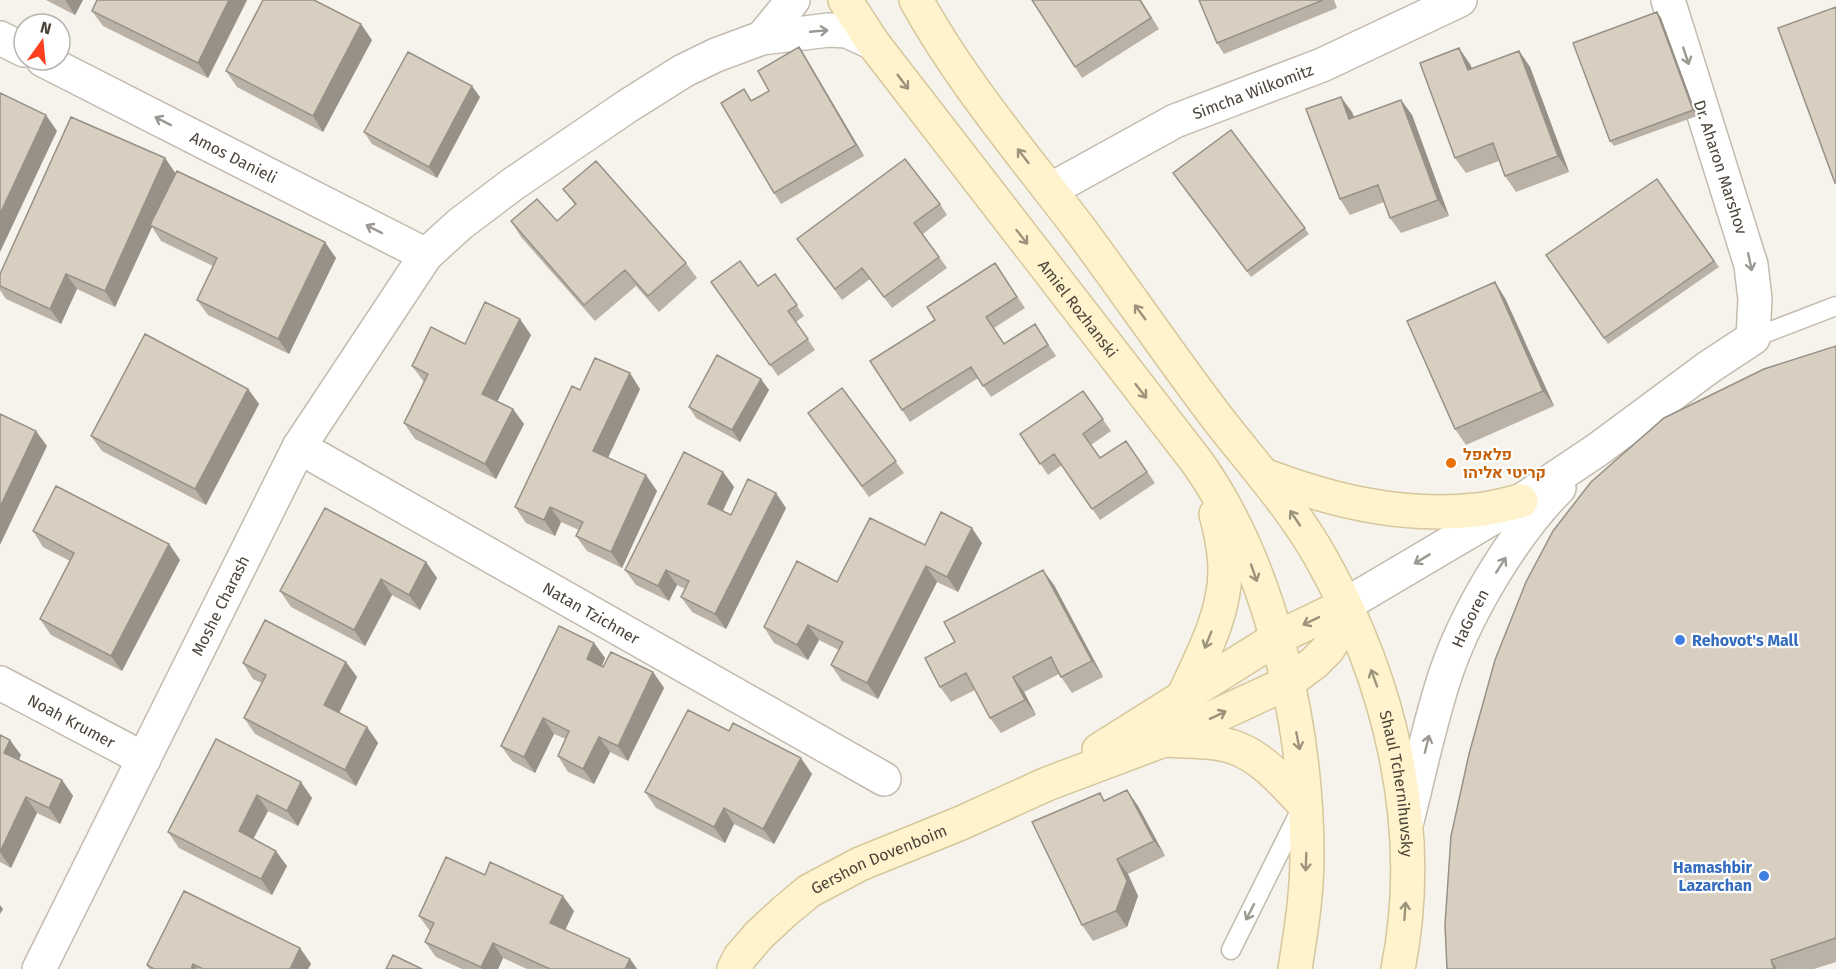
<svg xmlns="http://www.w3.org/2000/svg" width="1836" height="969" viewBox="0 0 1836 969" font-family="'Fira Sans',Heebo,sans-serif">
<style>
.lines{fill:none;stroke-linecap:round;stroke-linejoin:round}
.lane-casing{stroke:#c2bbae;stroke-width:21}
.street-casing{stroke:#c2bbae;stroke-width:36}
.secondary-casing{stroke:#d6c79b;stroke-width:36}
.lane{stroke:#fff;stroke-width:18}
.street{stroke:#fff;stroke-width:33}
.secondary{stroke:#fff3cd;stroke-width:33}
.wall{fill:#bab2a6}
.shaded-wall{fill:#979187}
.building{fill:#d8cfc1;stroke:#979187;stroke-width:1.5}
.oneway{stroke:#9c9892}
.oneway2{stroke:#9c937c}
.food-dot{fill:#e8710a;stroke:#fff;stroke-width:2}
.shop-dot{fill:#3f7fe0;stroke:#fff;stroke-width:2}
.labels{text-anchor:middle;stroke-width:4.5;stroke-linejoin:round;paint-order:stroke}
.street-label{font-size:16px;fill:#4b4439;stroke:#fff}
.food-label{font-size:16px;font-weight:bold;fill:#c56008;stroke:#fff;text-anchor:start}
.shop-label{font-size:16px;font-weight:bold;fill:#366cbe;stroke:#fff;text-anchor:start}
</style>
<rect width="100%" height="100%" fill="#f6f3ec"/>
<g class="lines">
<g class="lane-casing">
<path id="lane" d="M1753,338L1836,306
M1231,950L1300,811"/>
</g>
<g class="street-casing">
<g id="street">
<path d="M0,38L24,50"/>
<path d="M762,38L793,0"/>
<path id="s1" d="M43,60L426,255"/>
<path id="s2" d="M1050,190L1175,121L1322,65L1460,0"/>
<path id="s3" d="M299,447L884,779"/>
<path d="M1345,605L1521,501L1597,450L1709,367L1753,338L1755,299L1751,265L1668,0"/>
<path id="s4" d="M0,683L144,759"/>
<path id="s5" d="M1407,821C1420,771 1430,719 1447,670C1468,610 1514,533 1559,488"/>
<path id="s6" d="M39,969L299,447L426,255L460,224L513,184L626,107L683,71L716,55L762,38L829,30L847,31L873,43"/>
</g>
</g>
<g class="secondary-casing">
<g id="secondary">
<path id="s7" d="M845,0L873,43L1197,462C1272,567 1307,728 1307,856C1307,894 1301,931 1295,969"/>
<path id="s8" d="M916,0C962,83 1022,153 1079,228C1126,291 1170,356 1218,419C1253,464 1293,508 1321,558C1391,682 1426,829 1398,969"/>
<path d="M1264,475C1332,501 1403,518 1476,510C1491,509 1506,504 1521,501"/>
<path d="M1184,695C1202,656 1225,614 1225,570C1225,551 1221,533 1216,514"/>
<path d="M1166,740C1188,742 1215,740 1236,748C1263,758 1284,783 1304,804"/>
<path d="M1099,750L1277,638L1345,605"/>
<path id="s9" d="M734,969L740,957L759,935L785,911L809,891L860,864L961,823L1047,784L1164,740L1287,683L1314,663L1328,649L1340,629L1345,605"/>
</g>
</g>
<use href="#lane" class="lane"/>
<use href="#street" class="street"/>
<use href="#secondary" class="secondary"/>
</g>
<path class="wall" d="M46,0H83L75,15Z
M247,0L208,78L103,26L92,11Z
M1032,0H1141L1159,29L1082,78Z
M1199,0H1334L1337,8L1224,54L1217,43Z
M1657,12L1661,18L1697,116L1614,146L1610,141Z
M372,40L323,132L237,87L226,71Z
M1519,51L1530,67L1569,172L1516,192L1505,176L1499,161L1466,173L1455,158L1470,64L1472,69Z
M806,58L864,156L781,204L774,193L752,101L769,91Z
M480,97L437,178L372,144L364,132Z
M1401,100L1412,115L1449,216L1401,233L1390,218L1384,202L1350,215L1340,199L1352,112L1354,117Z
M1231,130L1309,234L1251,277L1173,173Z
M165,158L175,173L336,258L289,354L208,315L197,300L213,266L161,241L152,227L115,307L77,289L61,324L6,299L0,290V274Z
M1657,179L1719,267L1608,344L1546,255Z
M563,189L686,263L697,278L659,312L636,286L595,321L521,237L511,221H557L575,205Z
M940,204L947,215L923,234L947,268L892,308L870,279L842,300L797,239Z
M995,263L1025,308L994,328L1004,344L1035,324L1056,356L991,397L978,378L910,422L902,410L935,320Z
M775,274L804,316L796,322L815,350L778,376L711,282L758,286Z
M1505,298L1554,406L1466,445L1455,429Z
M531,335L497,401L513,409L524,424L496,479L415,439L404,423L424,382L412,366L465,344Z
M1836,346V962L1814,969H1447Z
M761,379L769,390L740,442L696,418L689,407Z
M842,388L904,473L869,497L808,413Z
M248,389L259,404L206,505L102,451L91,436Z
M640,389L608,458L657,491L622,568L587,551L576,536L579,530L561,522L555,536L526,523L515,507L580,390Z
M1083,391L1111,431L1091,445L1100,458L1126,441L1155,483L1100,520L1062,465L1048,475L1020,434Z
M723,472L734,487L723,511L731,515L786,508L726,629L692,612L681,597L685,589L677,585L669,601L636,585L625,570Z
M33,531L169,544L180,560L122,671L51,635L40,619L70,561L43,547Z
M982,543L958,592L937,582L878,699L842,681L831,665L839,650L819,640L808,660L774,643L764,627L837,582L925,545Z
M426,562L437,578L420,610L392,595L365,646L291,607L280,591Z
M1054,585L1103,677L1072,693L1059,674L1024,692L1036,715L1001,733L990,718L975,690L951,702L940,687L955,642Z
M594,643L605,658L602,666L653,672L664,688L628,761L610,752L594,784L568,772L558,756L566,739L554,734L535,773L512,761L501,746Z
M346,662L357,677L339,713L367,727L378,743L356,786L255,734L244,718L262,683L253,679L243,663Z
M0,735L21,755L19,760L62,780L73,796L60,824L37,813L11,868L0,862Z
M216,739L312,798L298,826L268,811L253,839L287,866L272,895L179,848L168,832Z
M812,774L774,844L734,824L725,843L656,808L645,792Z
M1106,801L1138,806L1165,856L1128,874L1138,896L1127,927L1093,941L1082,925Z
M485,875L574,911L565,930L630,959L637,969H527L503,958L498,969H462L436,957L425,942L430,931L419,916Z
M300,948L311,964L308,969H149L147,965Z"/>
<path class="shaded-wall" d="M65,0H83L75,15Z
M229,0H247L208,78L198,63Z
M1657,12L1661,18L1697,116L1693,110Z
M361,24L372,40L323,132L313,116Z
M799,47L806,58L864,156L856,145Z
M1459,48L1470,64L1479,86L1468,70Z
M1519,51L1530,67L1569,172L1558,156Z
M472,86L480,97L437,178L429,167Z
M1341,97L1352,112L1360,134L1349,119Z
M1401,100L1412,115L1449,216L1438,200Z
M46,115L57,131L0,252V214Z
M165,158L176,174L150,225L152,227L115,307L105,291Z
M325,242L336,258L289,354L278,339Z
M66,274L77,289L61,324L50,309Z
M1495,282L1505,298L1554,406L1543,391Z
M520,319L531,335L493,410L482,394Z
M630,373L640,389L604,466L593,451Z
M761,379L769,390L740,442L732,430Z
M248,389L259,404L206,505L195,489Z
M513,409L524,424L496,479L485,464Z
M36,431L47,446L0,545V507Z
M723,472L734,487L718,520L708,504Z
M646,475L657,491L622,568L611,552Z
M776,493L786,508L726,629L715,614Z
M550,507L561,522L555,536L544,520Z
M972,528L982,543L958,592L947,577Z
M169,544L180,560L122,671L111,656Z
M426,562L437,578L420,610L409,595Z
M926,566L937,582L878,699L867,683Z
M666,570L677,585L669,601L658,586Z
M1043,570L1054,585L1103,677L1092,661Z
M381,579L392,595L365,646L354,630Z
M808,625L819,640L808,660L797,645Z
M594,643L605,658L598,675L587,659Z
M346,662L357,677L335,721L324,705Z
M653,672L664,688L628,761L618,746Z
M1013,677L1024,692L1036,715L1025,700Z
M543,718L554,734L535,773L524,757Z
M367,727L378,743L356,786L345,770Z
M599,737L610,752L594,784L583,769Z
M10,740L21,755L15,768L4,753Z
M801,758L812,774L774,844L763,829Z
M62,780L73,796L60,824L49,808Z
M301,782L312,798L298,826L287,811Z
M1127,790L1138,806L1165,856L1154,841Z
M257,795L268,811L249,847L239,831Z
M26,797L37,813L11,868L0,852Z
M724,808L734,824L725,843L714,827Z
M276,851L287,866L272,895L261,879Z
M1117,859L1128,874L1138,896L1127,927L1116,911Z
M563,896L574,911L561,939L550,923Z
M0,905L3,909L0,914Z
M493,943L503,958L498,969H482L481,967Z
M300,948L311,964L308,969H290Z
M630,959L637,969H625Z
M1771,960L1777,969H1774Z
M193,964L197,969H191Z"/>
<path class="building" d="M97,0H229L198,63L92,11Z
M263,0H314L361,24L313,116L226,71Z
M1032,0H1140L1151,18L1075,67Z
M1199,0H1323L1217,43Z
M1836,7V183H1835L1778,28Z
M1657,12L1693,110L1610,141L1573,43Z
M799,47L856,145L774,193L721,103L744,89L751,101L769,91L758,71Z
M1459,48L1468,70L1519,51L1558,156L1505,176L1493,143L1455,158L1420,63Z
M408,52L472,86L429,167L364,132Z
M0,93L46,115L0,214Z
M1341,97L1349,119L1401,100L1438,200L1390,218L1378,185L1340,199L1306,109Z
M71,117L165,158L105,291L66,274L50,309L0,286V274Z
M1231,130L1305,228L1247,271L1173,173Z
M905,159L940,204L914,223L939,257L884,297L862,268L835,289L797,239Z
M596,161L686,263L648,296L625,270L584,305L511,221L537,199L557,221L576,204L563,189Z
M177,171L325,242L278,339L197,300L217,258L150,225Z
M1657,179L1714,261L1604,338L1546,255Z
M740,261L758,286L775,274L797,305L788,311L808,339L770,365L711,282Z
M995,263L1017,297L986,317L1004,344L1035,324L1048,345L983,386L971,367L902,410L870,361L935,320L927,307Z
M1495,282L1543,391L1455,429L1407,321Z
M485,302L520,319L482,394L513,409L485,464L404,423L428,374L412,366L431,327L465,344Z
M145,334L248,389L195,489L91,436Z
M1836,346V938L1771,960L1774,969H1447L1445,925L1451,836L1469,754L1495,660L1526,582L1553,531L1591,482L1664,418L1764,369Z
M717,355L761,379L732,430L689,407Z
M595,358L630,373L593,451L646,475L611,552L576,536L583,522L550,507L544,520L515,507L572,386L580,390Z
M842,388L896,461L862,486L808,413Z
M1083,391L1103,419L1083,434L1100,458L1126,441L1147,472L1092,509L1054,454L1040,464L1020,434Z
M0,414L36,431L0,507Z
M684,452L723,472L708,504L731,515L748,479L776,493L715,614L681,597L689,581L666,570L658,586L625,570Z
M56,486L169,544L111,656L40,619L74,553L33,531Z
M325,508L426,562L409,595L381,579L354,630L280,591Z
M941,512L972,528L947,577L926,566L867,683L831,665L843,642L808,625L797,645L764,627L797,561L837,582L870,518L925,545Z
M1043,570L1092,661L1061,677L1051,657L1013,677L1025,700L990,718L966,673L940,687L925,658L955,642L944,622Z
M265,620L346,662L324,705L367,727L345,770L244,718L266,675L243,663Z
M559,626L594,643L587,659L603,667L611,652L653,672L618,746L599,737L583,769L558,756L569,731L543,718L524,757L501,746Z
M688,710L729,731L733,723L801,758L763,829L724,808L714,827L645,792Z
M0,735L10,740L4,753L62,780L49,808L26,797L0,852Z
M216,739L301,782L287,811L257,795L239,831L276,851L261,879L168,832Z
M1127,790L1154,841L1117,859L1127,881L1116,911L1082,925L1032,822L1100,793L1104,801Z
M446,857L485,875L490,862L563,896L550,923L630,959L625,969H550L493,943L481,967L425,942L434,923L419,916Z
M184,891L300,948L290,969H203L193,964L191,969H154L147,965Z
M393,955L422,969H386Z"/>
<defs><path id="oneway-shaft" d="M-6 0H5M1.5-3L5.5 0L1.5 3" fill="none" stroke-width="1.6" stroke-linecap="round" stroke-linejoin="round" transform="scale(1.5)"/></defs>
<g class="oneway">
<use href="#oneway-shaft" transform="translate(819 31) rotate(-5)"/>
<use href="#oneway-shaft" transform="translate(1686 56) rotate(72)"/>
<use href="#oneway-shaft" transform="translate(163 121) rotate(-153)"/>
<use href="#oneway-shaft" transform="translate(374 229) rotate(-153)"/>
<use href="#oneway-shaft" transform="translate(1750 262) rotate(78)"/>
<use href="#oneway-shaft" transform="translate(1422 559) rotate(149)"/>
<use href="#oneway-shaft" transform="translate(1501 565) rotate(-57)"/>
<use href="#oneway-shaft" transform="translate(1427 744) rotate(-76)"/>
<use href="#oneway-shaft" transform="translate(1250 912) rotate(117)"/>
</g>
<g class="oneway2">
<use href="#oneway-shaft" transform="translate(903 82) rotate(53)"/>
<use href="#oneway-shaft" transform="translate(1023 156) rotate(-128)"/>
<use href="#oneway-shaft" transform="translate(1022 237) rotate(52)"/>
<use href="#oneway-shaft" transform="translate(1140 312) rotate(-126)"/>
<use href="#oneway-shaft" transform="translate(1141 391) rotate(52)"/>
<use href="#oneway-shaft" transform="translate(1295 518) rotate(-124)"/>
<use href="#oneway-shaft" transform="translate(1254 573) rotate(71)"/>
<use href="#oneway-shaft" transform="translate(1311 621) rotate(154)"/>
<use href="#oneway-shaft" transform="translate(1208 640) rotate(112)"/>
<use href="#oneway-shaft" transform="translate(1374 678) rotate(-110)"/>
<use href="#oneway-shaft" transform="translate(1218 715) rotate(-25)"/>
<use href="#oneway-shaft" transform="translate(1298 741) rotate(79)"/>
<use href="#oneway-shaft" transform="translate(1306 862) rotate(92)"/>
<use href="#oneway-shaft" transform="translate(1405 911) rotate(-86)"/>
</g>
<circle class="food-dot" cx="1451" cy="463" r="6"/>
<g class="shop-dot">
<circle cx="1680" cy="640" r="6"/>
<circle cx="1764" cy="876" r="6"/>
</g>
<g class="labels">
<g class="street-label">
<text dy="6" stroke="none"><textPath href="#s2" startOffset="226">Simcha Wilkomitz</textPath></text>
<text dy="6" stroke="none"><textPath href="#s1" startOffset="214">Amos Danieli</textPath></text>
<text transform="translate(1721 167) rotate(72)" y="6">Dr. Aharon Marshov</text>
<text dy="6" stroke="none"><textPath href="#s7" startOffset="387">Amiel Rozhanski</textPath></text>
<text dy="6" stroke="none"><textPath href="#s6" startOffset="406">Moshe Charash</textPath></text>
<text dy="6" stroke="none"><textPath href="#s3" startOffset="336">Natan Tzichner</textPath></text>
<text dy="6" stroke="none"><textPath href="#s5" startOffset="213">HaGoren</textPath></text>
<text dy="6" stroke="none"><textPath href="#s4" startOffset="81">Noah Krumer</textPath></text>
<text dy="6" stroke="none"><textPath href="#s8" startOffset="930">Shaul Tchernihuvsky</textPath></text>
<text dy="6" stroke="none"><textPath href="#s9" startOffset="186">Gershon Dovenboim</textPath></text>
</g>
<g class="food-label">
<text x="1463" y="460">פלאפל<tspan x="1463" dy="18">קריטי אליהו</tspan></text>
</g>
<g class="shop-label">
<text x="1692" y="646">Rehovot's Mall</text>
<text x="1752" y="873" text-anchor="end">Hamashbir<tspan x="1752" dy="18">Lazarchan</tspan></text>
</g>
</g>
<g transform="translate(42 42) rotate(15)"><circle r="28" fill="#ffffff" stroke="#b7b4b0" stroke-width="1.5"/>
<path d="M0-4.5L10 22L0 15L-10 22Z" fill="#fc3f1d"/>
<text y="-9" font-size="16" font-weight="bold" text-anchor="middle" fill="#4b4439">N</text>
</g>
</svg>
